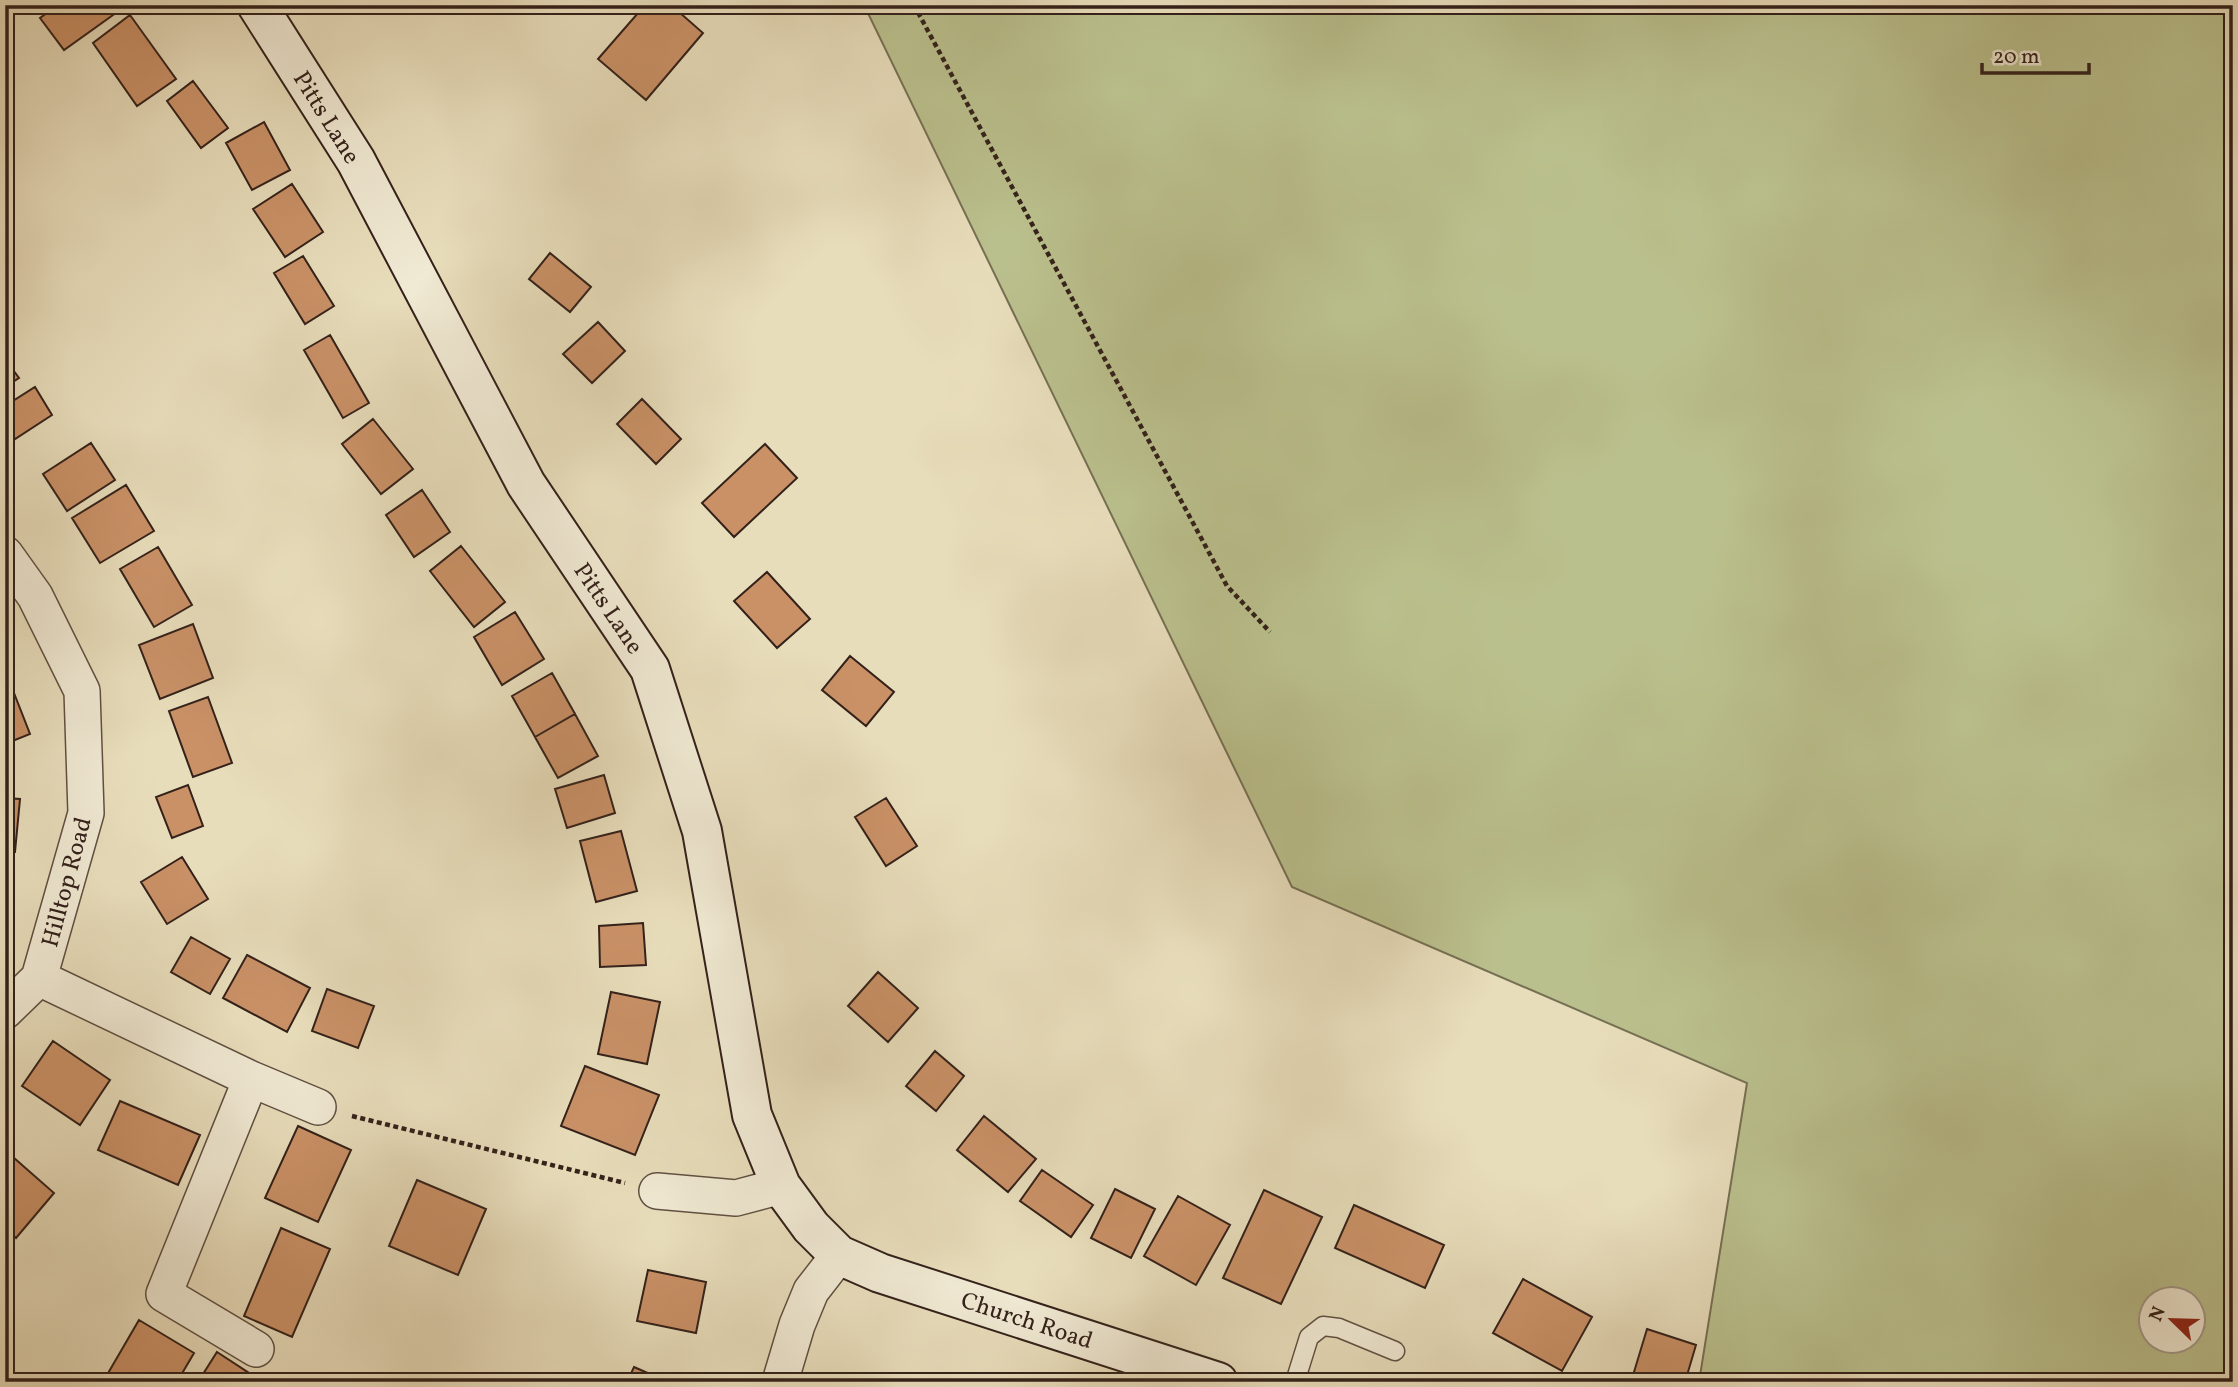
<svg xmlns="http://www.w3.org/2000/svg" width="2238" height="1387" viewBox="0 0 2238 1387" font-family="Vollkorn,serif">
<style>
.green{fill:#bac08d;stroke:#767054;stroke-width:2;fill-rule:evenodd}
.building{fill:#ca9167;stroke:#33211a;stroke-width:2}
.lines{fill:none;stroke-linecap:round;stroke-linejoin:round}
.lane-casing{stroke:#605042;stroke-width:21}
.street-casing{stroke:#605042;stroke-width:38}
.secondary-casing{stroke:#33211a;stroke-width:42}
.path{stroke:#33211a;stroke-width:4.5;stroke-dasharray:5 3.5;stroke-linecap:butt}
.lane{stroke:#f0e9d3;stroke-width:18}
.street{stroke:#f0e9d3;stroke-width:35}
.secondary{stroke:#f0e9d3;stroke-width:38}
.labels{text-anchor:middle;stroke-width:7;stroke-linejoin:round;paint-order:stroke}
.street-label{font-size:24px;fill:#33211a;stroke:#f0e9d3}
</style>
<rect width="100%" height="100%" fill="#e8ddbb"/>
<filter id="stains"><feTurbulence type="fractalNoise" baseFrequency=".00286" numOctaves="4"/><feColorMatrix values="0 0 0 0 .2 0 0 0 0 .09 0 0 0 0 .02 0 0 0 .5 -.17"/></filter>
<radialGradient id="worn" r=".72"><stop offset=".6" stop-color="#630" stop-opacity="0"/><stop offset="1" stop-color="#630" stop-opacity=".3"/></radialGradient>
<path class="green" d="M864,5H2233V1382H1699L1747,1083L1292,887ZM2150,1300H2192V1342H2150Z"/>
<path class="building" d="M58,5H127L64,50L40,18Z
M645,5H671L703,33L646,100L598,59Z
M130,15L176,79L137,106L93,43Z
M193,81L228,128L201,148L167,101Z
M264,122L290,170L252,190L226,143Z
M292,184L323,232L285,257L253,209Z
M550,253L591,287L570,312L529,279Z
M303,256L334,306L305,324L274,273Z
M598,322L625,351L592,383L563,354Z
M330,335L369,403L343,418L304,350Z
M5,359L19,378L5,387Z
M35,387L52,415L15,439L5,424V406Z
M642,399L681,439L656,464L617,424Z
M373,419L413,469L381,494L342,444Z
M91,443L115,480L67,511L43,474Z
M765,444L797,478L734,537L702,503Z
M126,485L154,531L100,563L72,518Z
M422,490L450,532L414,557L386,515Z
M461,546L505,602L474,627L430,571Z
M158,547L192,605L154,627L120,569Z
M767,572L810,619L777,648L734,601Z
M515,612L544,659L502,685L474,637Z
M193,624L213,678L160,699L139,645Z
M850,656L894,692L866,726L822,690Z
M5,670L30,734L5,744Z
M552,673L575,714L535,737L512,696Z
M208,697L232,763L193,777L169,711Z
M575,714L598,756L558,778L535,737Z
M604,775L615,813L567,828L555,789Z
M188,785L203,826L172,838L156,797Z
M5,798L20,799L15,852L5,851Z
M886,798L917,846L886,866L855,817Z
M621,831L637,891L596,902L580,841Z
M182,857L208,899L167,924L141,882Z
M643,923L646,965L600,967L599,926Z
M191,937L230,959L210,994L171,972Z
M247,955L310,988L287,1032L223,998Z
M878,972L918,1008L888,1042L848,1006Z
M327,989L374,1006L358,1048L312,1031Z
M611,992L660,1002L647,1064L598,1054Z
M53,1041L110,1080L80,1125L22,1086Z
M935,1051L964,1076L936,1111L906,1086Z
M585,1066L659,1095L635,1155L561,1126Z
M120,1101L200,1135L178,1185L98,1150Z
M984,1116L1036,1159L1008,1192L957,1150Z
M298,1126L351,1150L318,1222L265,1198Z
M5,1150L54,1193L16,1238L5,1229Z
M1042,1170L1093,1205L1071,1237L1020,1201Z
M417,1180L486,1209L458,1275L389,1246Z
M1115,1189L1155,1209L1131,1258L1091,1238Z
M1264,1190L1322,1217L1281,1304L1223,1278Z
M1178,1196L1230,1225L1196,1285L1144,1256Z
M1354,1205L1444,1245L1425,1288L1335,1248Z
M281,1228L330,1249L292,1337L244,1316Z
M648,1270L706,1282L696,1333L637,1321Z
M1523,1279L1592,1317L1562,1371L1493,1333Z
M139,1320L194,1353L177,1382H119L107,1375Z
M1647,1329L1696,1345L1685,1382H1631Z
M217,1352L263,1382H198Z
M634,1367L668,1382H627Z"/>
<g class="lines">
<g class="lane-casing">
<path id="lane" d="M1295,1382L1309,1337L1323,1326L1339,1328L1395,1351"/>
</g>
<g class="street-casing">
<path id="street" d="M5,554L35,596L82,691L86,813L39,978L5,1011
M39,978L251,1079L318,1107
M251,1079L164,1294L256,1349
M657,1191L736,1198L781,1186
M780,1382L797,1325L811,1291L839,1255"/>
</g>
<g class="secondary-casing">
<path id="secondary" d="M257,5L356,161L526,484L650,669L702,831L752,1115L781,1186L811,1227L839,1255L880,1273L1218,1382"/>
</g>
<path class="path" d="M914,5L1227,586L1270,632
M352,1116L625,1183"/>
<use href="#lane" class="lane"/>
<use href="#street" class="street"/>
<use href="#secondary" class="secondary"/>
</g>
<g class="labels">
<g class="street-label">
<text transform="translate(327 117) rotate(58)" y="8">Pitts Lane</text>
<text transform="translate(609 608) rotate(56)" y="8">Pitts Lane</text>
<text transform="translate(66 882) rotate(-75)" y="8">Hilltop Road</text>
<text transform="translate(1027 1320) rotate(18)" y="8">Church Road</text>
</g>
</g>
<rect width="2238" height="1387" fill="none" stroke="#e8ddbb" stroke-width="28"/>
<rect x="7" y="7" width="2224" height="1373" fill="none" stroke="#33211a" stroke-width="3.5"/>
<rect x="14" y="14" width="2210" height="1359" fill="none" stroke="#33211a" stroke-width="2"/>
<g transform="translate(2172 1320) rotate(293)"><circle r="33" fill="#f0e9d3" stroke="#a49989" stroke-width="2"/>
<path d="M0-5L12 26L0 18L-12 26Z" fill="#8f2418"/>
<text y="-10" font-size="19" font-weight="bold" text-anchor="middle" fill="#33211a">N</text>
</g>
<path d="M1982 63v10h107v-10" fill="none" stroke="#33211a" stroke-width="3.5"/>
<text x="1993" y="63" font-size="21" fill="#33211a" stroke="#f0e9d3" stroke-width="5" paint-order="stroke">20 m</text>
<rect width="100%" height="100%" filter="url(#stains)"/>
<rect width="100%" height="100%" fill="url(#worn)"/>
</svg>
